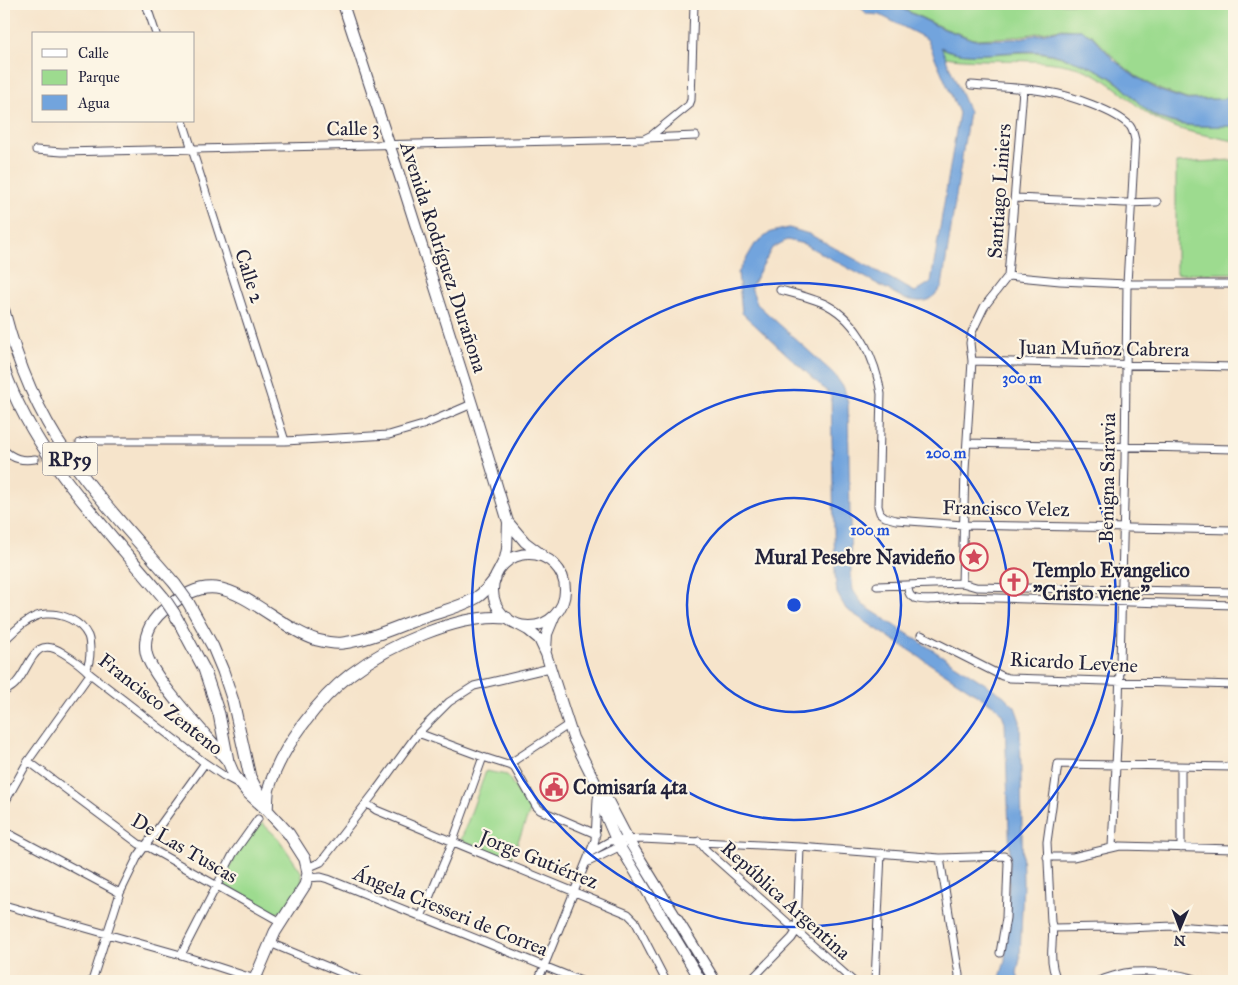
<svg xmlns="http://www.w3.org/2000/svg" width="1238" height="985" viewBox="0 0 1238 985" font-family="'IM FELL Great Primer',serif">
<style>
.green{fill:#9ddb8f;stroke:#607e65}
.water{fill:#72a4dd;stroke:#4a638c}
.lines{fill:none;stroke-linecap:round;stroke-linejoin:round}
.minor-tunnel{stroke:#ccbdae;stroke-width:7;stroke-dasharray:7 3.5;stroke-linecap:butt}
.minor-casing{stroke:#423f51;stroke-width:9}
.secondary-casing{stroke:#423f51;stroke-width:12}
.primary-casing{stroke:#423f51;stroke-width:13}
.minor{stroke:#fff;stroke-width:7}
.secondary{stroke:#fff;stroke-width:10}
.primary{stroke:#fff;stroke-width:11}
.primary-bridge-casing{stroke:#423f51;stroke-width:13;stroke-linecap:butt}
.primary-bridge{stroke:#fff;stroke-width:11}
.ring{fill:none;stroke:#1d4ed8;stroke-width:2.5}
.labels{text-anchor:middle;stroke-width:4.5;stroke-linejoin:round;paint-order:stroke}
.shield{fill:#fcf5e5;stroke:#63616e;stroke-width:1}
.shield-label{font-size:19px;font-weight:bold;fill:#22223b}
.street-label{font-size:20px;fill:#22223b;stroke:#fcf5e5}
.poi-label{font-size:20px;font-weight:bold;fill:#22223b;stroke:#fcf5e5;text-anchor:start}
.centre{fill:#1d4ed8;stroke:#fcf5e5;stroke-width:2.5}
.ring-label{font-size:15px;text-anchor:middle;font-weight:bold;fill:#1d4ed8;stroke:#fcf5e5;stroke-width:4.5;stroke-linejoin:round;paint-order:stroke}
</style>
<rect width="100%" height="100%" fill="#fcf5e5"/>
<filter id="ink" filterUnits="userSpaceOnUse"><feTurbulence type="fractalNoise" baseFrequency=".02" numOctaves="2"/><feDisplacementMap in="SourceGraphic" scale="10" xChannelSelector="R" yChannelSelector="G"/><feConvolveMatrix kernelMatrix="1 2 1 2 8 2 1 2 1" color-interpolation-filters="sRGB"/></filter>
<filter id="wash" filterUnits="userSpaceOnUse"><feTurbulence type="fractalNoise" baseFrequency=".0096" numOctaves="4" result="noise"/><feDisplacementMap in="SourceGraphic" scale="20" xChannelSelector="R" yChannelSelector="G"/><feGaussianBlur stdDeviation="1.12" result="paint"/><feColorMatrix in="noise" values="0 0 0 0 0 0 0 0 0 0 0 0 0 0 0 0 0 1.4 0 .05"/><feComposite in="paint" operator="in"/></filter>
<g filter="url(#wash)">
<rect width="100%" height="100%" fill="#f6e4cb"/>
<path class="green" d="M894,4H1234V96L1224,99H1187L1161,90L1136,76L1116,60L1092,35L1081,30L1061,29L1013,37L974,39L941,27Z
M940,47C967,62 1012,49 1042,53C1068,57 1095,66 1116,82C1128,91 1143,110 1156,117C1180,129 1208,126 1234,126V141C1208,135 1178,132 1154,118C1130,103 1114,81 1085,70C1042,55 989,64 945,57Z
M1234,160V273L1176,274V163Z
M486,771L507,775L530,811L511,859L461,840Z
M262,823L278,838L302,873V883L284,910L275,914L225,886L223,879L241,847Z"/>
<path class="water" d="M857,4H892L941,28L974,40L1015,39L1061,30H1081L1092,36L1115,61L1136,77L1160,91L1187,100L1225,99L1234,97V126C1208,126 1180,128 1156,116C1142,109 1129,91 1116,81C1095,66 1068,57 1042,52C1013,48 967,62 941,47L969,112L942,286C930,303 925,303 905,299L804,244L787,240L772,248L751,287L757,304L834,374L844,388L848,403L851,574L853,590L863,605L1004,696L1015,707L1020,721L1023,883L1020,958L1017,973L1019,981H999L1005,961L1010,858L1005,722L1002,714L996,707L846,609L837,593L835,574L831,395L742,313L738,273L755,244L771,232L789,228L809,234L915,292L931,282L959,113L927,39L880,15L867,14Z"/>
</g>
<g filter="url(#ink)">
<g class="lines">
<path class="minor-tunnel" d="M35,459L80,443"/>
<g class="minor-casing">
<path id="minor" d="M146,4L156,34
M971,85C996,87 1023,87 1048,92C1069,95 1116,111 1130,126C1133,130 1134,135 1135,140L1127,284L1125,461L1119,704L1112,847
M183,121L285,441
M647,138L696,136
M36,150L62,152L644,139L652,135L689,105L691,100L694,4
M1016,198L1125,203L1157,202
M1008,276L1060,281L1127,284H1234
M780,290C795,294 813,298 827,305C859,322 876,361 881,394L878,506L880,513L885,517L896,520L963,525L1234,530
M972,361L1234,367
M80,443L90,441H285L389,435L423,425L472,404
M967,443L1234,449
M4,450C13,459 22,461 35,459
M962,583L965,470L972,361L970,343L972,332L984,307L1008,276L1023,90
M877,586L962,583L976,587L1234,592
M908,586C908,590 908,594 912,597C920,603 951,598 962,597L1234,605
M921,635L1002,676L1009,678L1234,685
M4,641C14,631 31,614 46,614C62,613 81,621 88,636C90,641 90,647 90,652C90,659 89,664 86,670
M4,692C8,689 13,687 16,683C31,667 33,634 63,653C73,659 82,665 90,674L205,763L224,776L239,784
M418,733L483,757L514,767L536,806L540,810L596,834
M28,761L139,844L150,848L281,922
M509,764L568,725
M1181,767V848
M366,803L376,810L628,914L635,921L666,981
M4,804L28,761L90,674
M4,831L120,893
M699,841L706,850L853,981
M591,852L610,841L642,839L800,847L940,858L1004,856L1007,858L1008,863L1006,918L1000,953
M1047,857H1073L1120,846L1234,849
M940,858L959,975L958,981
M586,863L623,845
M307,868L321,862L375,792L418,733L449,702L474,686L550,668
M308,878L321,877L328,879L581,981
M4,905L181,955L255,979
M421,917L453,841L483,757
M1053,928L1104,927L1126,928L1174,926L1234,930
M270,943L362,981
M181,955L233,854L258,819
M4,980L7,981
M92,981L120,893L138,856L205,763
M538,981L595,840L597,799
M750,981L792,938L797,930L800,847
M875,981L881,853
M1058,981C1052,971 1051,958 1052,946C1052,938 1054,930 1051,922L1047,842L1058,764L1234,767
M1098,981C1107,978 1116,975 1125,973C1142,970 1185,973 1200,981"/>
</g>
<g class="secondary-casing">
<path id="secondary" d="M343,4L402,183L472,404L508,522L507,549L505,558L499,570
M508,522L525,542L541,554
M493 590a36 36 0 1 1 72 0a36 36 0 1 1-72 0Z
M515,623L528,630L539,639L546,654L573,738L597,786L607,799L629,841L715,981
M546,650L547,634L554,617
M598,790L601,805L616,840L701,981"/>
</g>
<g class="primary-casing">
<path id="primary" d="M4,311C17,362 37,411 67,454C99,500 138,541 175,584
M4,369C33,455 107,529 164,598
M188,602L213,647L223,671L233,701L250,777L263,802
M174,613L204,669L219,714L228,761L234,775L247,792L267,810L289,834L305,859L307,868L308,874L305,885L275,932L254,981
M228,761C210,739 150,677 146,652C143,634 153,617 168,607C182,596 197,586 216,588C248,592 283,629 317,640C325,642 334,644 343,643C369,640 395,627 419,619C438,612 459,608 476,598C484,593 489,587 495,579
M267,810C268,803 267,795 269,788C281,748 319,698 351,674C389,645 459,613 507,618"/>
</g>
<use href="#minor" class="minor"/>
<use href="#secondary" class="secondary"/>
<use href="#primary" class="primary"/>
<g class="primary-bridge-casing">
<path id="primary-bridge" d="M175,584L188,602
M164,598L174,613"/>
</g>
<use href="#primary-bridge" class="primary-bridge"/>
</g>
</g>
<g class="ring">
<circle cx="794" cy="605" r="107"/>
<circle cx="794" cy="605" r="215"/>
<circle cx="794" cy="605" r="322"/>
</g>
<defs>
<g id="sight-ring" transform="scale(1.4375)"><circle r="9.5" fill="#fcf5e5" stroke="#d1495b" stroke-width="1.5"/><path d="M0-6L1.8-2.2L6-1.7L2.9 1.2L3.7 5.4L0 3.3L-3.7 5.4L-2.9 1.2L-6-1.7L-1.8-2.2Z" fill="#d1495b"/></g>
<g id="church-ring" transform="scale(1.4375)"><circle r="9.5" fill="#fcf5e5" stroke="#d1495b" stroke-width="1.5"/><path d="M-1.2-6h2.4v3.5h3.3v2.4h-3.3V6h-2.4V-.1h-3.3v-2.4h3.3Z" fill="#d1495b"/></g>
<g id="civic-ring" transform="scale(1.4375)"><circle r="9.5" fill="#fcf5e5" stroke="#d1495b" stroke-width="1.5"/><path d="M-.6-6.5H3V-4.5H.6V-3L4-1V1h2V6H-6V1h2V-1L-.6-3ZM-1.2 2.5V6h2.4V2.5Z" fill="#d1495b"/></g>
</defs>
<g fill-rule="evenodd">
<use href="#sight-ring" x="974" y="557"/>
<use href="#church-ring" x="1014" y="582"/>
<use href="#civic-ring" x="554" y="787"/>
</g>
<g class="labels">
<rect class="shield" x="42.5" y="442.5" width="55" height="33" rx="4"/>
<g class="shield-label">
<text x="70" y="466">RP59</text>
</g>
<g class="street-label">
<text transform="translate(353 128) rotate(-1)" y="7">Calle 3</text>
<text transform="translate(999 191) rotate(-86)" y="7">Santiago Liniers</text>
<text transform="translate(444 257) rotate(72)" y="7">Avenida Rodríguez Durañona</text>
<text transform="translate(250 276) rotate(72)" y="7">Calle 2</text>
<text transform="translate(1104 348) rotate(1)" y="7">Juan Muñoz Cabrera</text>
<text transform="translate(1107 478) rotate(-89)" y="7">Benigna Saravia</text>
<text transform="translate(1006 508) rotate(1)" y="7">Francisco Velez</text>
<text transform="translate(1074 662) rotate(3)" y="7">Ricardo Levene</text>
<text transform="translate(161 704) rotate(38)" y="7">Francisco Zenteno</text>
<text transform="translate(185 848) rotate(30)" y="7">De Las Tuscas</text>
<text transform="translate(539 859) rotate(22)" y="7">Jorge Gutiérrez</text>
<text transform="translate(786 900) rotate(42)" y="7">República Argentina</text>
<text transform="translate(451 911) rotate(22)" y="7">Ángela Cresseri de Correa</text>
</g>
<g class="poi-label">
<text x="955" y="564" text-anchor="end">Mural Pesebre Navideño</text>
<text x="1033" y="577">Templo Evangelico<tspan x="1033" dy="23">"Cristo viene"</tspan></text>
<text x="573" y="794">Comisaría 4ta</text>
</g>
</g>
<circle cx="794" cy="605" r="8" class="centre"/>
<g class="ring-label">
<text x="1022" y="383">300 m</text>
<text x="946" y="458">200 m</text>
<text x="870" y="535">100 m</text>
</g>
<rect width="1238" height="985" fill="none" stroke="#fcf5e5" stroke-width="20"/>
<rect x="32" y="32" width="162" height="90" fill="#fcf5e5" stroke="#a5a1a1"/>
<rect x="42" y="49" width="25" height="8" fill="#ffffff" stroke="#a5a1a1"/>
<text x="78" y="58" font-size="15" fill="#22223b">Calle</text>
<rect x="42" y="70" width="25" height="15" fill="#9ddb8f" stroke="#a5a1a1"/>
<text x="78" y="82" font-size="15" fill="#22223b">Parque</text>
<rect x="42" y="95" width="25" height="15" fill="#72a4dd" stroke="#a5a1a1"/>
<text x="78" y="108" font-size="15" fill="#22223b">Agua</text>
<g transform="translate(1180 928) rotate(181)" stroke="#fcf5e5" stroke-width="4" paint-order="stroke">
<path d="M0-4L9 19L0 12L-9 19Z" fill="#22223b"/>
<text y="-8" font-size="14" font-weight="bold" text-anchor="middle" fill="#22223b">N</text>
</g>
</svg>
